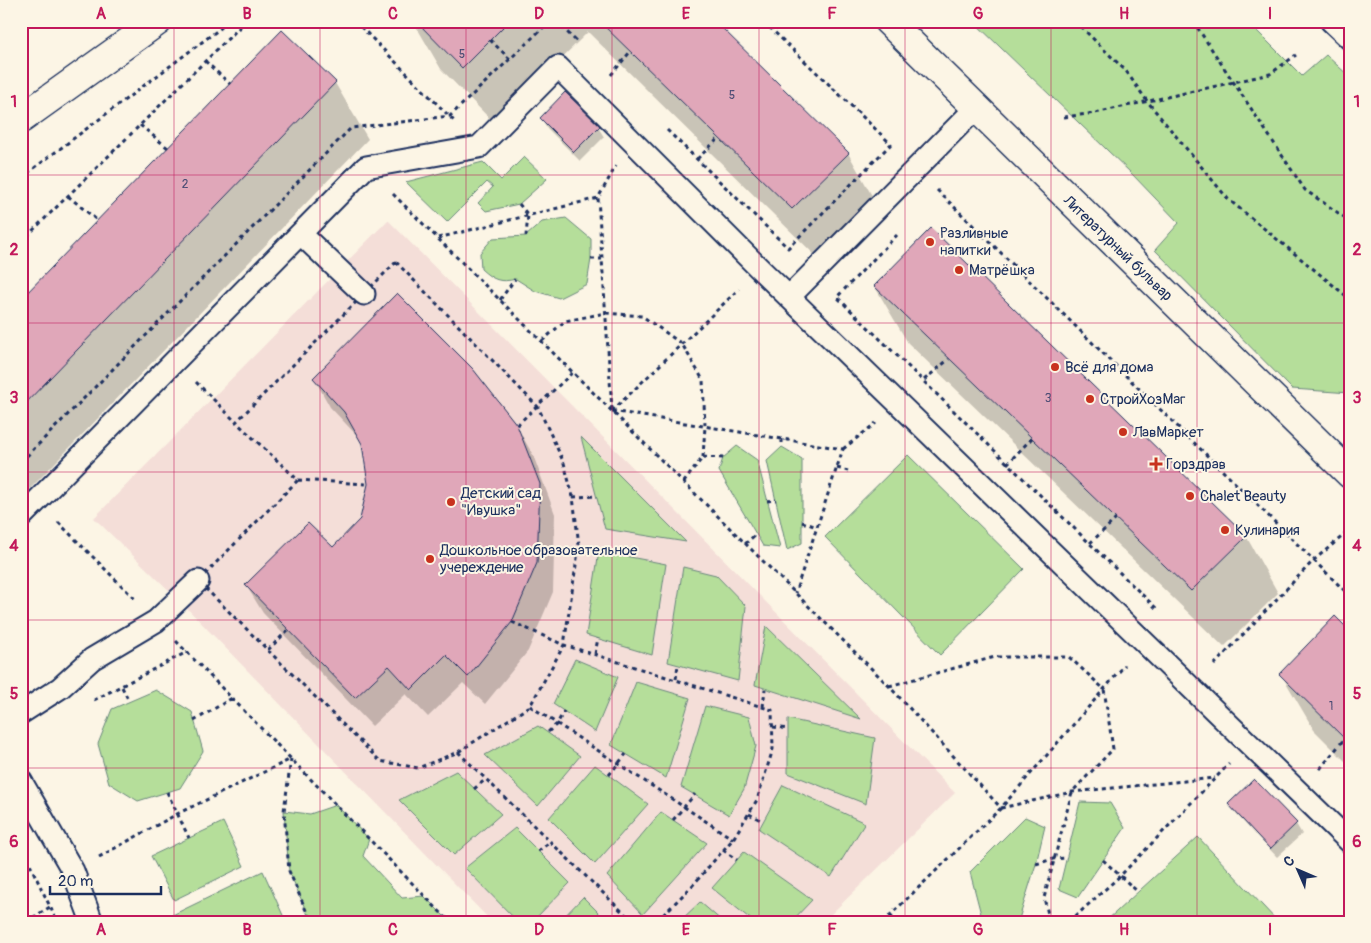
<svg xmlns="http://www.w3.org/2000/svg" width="1371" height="943" viewBox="0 0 1371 943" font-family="Pangolin,sans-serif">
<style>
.built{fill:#f4ded8}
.green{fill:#b5de9a;stroke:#68867c}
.shadow{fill:#0003}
.building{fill:#e0a7b9;stroke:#1b2f5e}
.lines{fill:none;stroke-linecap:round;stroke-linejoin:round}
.lane-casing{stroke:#1b2f5e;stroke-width:25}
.street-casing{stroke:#1b2f5e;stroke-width:31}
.path{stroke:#1b2f5e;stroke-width:3;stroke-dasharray:4 4;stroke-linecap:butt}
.lane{stroke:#fcf5e5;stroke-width:21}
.street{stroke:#fcf5e5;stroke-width:28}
.grid{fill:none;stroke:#c2185b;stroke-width:1;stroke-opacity:0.55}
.poi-dot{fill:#c8321e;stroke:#fcf5e5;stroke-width:2}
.labels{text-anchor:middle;stroke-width:4;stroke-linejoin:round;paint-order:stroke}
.number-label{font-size:12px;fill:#4c4d75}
.poi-label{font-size:15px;fill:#1b2f5e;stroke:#fcf5e5;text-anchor:start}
.street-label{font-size:15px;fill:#1b2f5e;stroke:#fcf5e5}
.neatline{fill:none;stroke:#c2185b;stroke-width:2}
.grid-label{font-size:16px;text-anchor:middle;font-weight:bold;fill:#c2185b}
</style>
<rect width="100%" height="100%" fill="#fcf5e5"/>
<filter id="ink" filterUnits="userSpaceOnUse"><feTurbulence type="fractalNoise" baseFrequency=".02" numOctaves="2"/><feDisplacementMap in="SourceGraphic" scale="10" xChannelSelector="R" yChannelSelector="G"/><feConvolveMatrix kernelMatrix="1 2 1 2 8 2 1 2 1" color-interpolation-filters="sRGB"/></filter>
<g filter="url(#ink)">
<path class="built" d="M388,220L955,793L823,922H492L179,600L94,518Z"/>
<path class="green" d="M973,21H1247L1302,76L1326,55L1350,77V393L1292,389L1155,250L1179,223L1132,174Z
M524,157L547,179L519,204L486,211L478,203L493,187L487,182L447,222L406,182L483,162L501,180Z
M566,218L591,239V259L587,284L559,298L535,291L516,279C500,283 493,280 481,269L480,253L493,238L526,236L542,222Z
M581,437L686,542L605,529Z
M737,446L757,460L780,548L763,546L719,471L723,458Z
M782,447L802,459V543L787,550L767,461Z
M908,455L1024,569L940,655L825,537Z
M599,551L666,564L652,655L586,635Z
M683,567L716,575L746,606L738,681L668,662Z
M766,626L861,719L755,685Z
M575,659L618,677L595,732L553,704Z
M636,682L690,698L666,778L611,745Z
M156,690L192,712L203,751L180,788L138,801L109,783L98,744L112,709Z
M705,706L749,717L756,746L744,789L729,815L681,787Z
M788,719L875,738L866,804L788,773Z
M538,726L580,756L538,806L485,755Z
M595,765L648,804L595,864L549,818Z
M456,771L501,814L454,855L399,800Z
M783,785L865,823L831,877L759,829Z
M1080,802L1110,803L1125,828L1078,897L1059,889Z
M336,805L369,839L363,856L402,898L424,896L450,922H311L289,871L284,811L310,814Z
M661,812L707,843L643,914L607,876Z
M1025,817L1045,826L1036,864L1019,919L982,918L970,872Z
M223,822L244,866L174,900L151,856Z
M515,828L570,883L532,922H518L465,868Z
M1198,837L1278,922H1105Z
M744,852L812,900L791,922H754L712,888Z
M263,871L286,922H158Z
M583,897L608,922H559Z
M700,902L723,922H679Z"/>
<path class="shadow" d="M413,21H713L848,153L880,210L825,265L588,32L495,124L441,69Z
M282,32L335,83L368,139L21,498V301Z
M542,119L598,127L604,137L580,161L547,128Z
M875,287L1246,536L1278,593L1224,647L908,343Z
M314,378L516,425L533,455L555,514L553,592L528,651L485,704L463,683L428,717L406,694L372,726L263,613L246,585L333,548L361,519L369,484L362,441L330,407Z
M1350,633V766L1314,730L1281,674Z
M21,660L27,671L21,673Z
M1254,781L1296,824L1302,834L1277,857L1236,814L1230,804Z"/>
<path class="building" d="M416,21H509L462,68Z
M599,21H715L849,153L792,209Z
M282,30L336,82L21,408V299Z
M565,92L600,126L574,152L540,118Z
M931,228L1247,536L1191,591L874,286Z
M397,293L473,369L517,425L540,484L537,563L512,622L468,677L446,655L411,690L389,666L355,698L245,585L308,523L333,547L360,519L368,484L362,444L344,412L313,378Z
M1335,616L1350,631V744L1279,674Z
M1254,779L1297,823L1270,849L1228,804Z"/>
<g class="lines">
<g class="lane-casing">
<path id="lane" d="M1331,21L1350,39
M301,234L364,294
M789,297L975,109
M21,517L366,167L479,147L558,67L760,269L1350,842
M21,713L60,688L92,659L156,621L198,581
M21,781L73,871L92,922"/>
</g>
<g class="street-casing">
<path id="street" d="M888,21L1350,474
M21,119L158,21"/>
</g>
<path class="path" d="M355,21L454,121
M556,21L577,42
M1075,21L1126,71L1147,101L1228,199L1350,299
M1193,21L1305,190L1350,221
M490,40L510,59
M205,61L230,84
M611,75L630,52
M1064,117L1095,113L1270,74L1296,55
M140,125L168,148
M667,130L788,248L891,144L763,21
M697,159L718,139
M21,178L230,21
M937,190L1350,596
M393,194L889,686L1001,808L1072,792L1215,778
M68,196L98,221
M519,204L528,215L526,236
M897,235L837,297L1159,611
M438,238L598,198
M21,242L246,21
M591,259H602
M396,262L538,407L564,463L573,497L579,545L564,645L530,706L458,752L418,768L380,761L198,581L298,480L236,422Z
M21,285L28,292
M500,300L515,279
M542,341L565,321L606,313L642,316L682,344L703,380L705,426L703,457L684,482
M924,380L949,359
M196,382L236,422
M612,410L598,198L616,166
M612,411L843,449L795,593
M612,411L739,289
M517,425L573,372
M782,439V447
M843,449L876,423
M703,457L723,458
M21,462L351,128L450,116L550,21
M1007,464L1032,438
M837,468L848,471
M298,480L368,484
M573,497L597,496
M767,501L776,500
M58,522L135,599
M802,522L817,527
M1090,543L1116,519
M745,544L756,534
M512,622L564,645L772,710L773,749L757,800L733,839L692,886L656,922
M176,641L450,922
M268,650L288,630
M595,654L598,638
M1214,665L1314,560L1350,530
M676,679L678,665
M889,686L995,657H1069L1104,689L1113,749L1072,792L1044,898L1050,922
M122,687L129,701
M94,700L187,652
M530,706L733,839
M763,707L765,689
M194,721L232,698
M773,727L788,729
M548,732L557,724L564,711
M458,752L633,922
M291,759L284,811L289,871L311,922
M1320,769L1345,738
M609,775L626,754
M474,789L486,779
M167,792L189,838
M749,814L763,821
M673,820L695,794
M23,850L55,917
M723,850L737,860
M538,851L550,842
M99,857L179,813L291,759
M1103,860L1138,892
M1036,864L1053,859L1067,858
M890,915L896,922
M26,922L53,905
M883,922L1001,808L1125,665
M1069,922L1120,876L1229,764"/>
<use href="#lane" class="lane"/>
<use href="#street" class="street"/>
</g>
</g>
<path class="grid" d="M174,21V922M320,21V922M466,21V922M612,21V922M759,21V922M905,21V922M1051,21V922M1197,21V922M21,175H1350M21,323H1350M21,472H1350M21,620H1350M21,768H1350"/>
<g class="poi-dot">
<circle cx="930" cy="242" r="5"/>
<circle cx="959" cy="270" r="5"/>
<circle cx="1055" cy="367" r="5"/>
<circle cx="1090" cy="399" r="5"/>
<circle cx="1123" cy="432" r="5"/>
<path d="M1153.5 456.5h5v5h5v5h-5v5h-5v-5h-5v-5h5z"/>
<circle cx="1190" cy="496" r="5"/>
<circle cx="451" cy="502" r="5"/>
<circle cx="1225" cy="530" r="5"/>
<circle cx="430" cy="559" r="5"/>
</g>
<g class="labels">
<g class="number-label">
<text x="462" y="58">5</text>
<text x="732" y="99">5</text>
<text x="185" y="188">2</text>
<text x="1048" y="402">3</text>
<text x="1331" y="710">1</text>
</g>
<g class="poi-label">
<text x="940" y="238">Разливные<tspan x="940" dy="17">напитки</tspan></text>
<text x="969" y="275">Матрёшка</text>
<text x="1065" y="372">Всё для дома</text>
<text x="1100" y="404">СтройХозМаг</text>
<text x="1133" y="437">ЛавМаркет</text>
<text x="1166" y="469">Горздрав</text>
<text x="461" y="498">Детский сад<tspan x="461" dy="17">"Ивушка"</tspan></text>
<text x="1200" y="501">Chalet Beauty</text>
<text x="1235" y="535">Кулинария</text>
<text x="440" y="555">Дошкольное образовательное<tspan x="440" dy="17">учереждение</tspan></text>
</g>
<g class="street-label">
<text transform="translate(1118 248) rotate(44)" y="5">Литературный бульвар</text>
</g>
</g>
<rect width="1371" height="943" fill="none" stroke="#fcf5e5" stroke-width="55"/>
<g transform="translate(1298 870) rotate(315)" stroke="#fcf5e5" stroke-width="4" paint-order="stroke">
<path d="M0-4L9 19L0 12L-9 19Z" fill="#1b2f5e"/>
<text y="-8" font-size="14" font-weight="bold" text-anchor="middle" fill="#1b2f5e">С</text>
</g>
<path d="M50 886v8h111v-8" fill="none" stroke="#1b2f5e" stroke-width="2.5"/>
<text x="58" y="886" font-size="15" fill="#1b2f5e" stroke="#fcf5e5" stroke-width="4" paint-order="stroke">20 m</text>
<rect x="28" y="28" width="1316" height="888" class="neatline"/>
<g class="grid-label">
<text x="101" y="19">A</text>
<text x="247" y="19">B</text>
<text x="393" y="19">C</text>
<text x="539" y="19">D</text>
<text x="686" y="19">E</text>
<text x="832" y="19">F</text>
<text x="978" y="19">G</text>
<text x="1124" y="19">H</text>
<text x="1270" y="19">I</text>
<text x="14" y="107">1</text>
<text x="1357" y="107">1</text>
<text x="14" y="255">2</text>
<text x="1357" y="255">2</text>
<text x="14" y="403">3</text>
<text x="1357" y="403">3</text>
<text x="14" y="551">4</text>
<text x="1357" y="551">4</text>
<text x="14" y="699">5</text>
<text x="1357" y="699">5</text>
<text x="14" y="847">6</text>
<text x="1357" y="847">6</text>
<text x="101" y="935">A</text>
<text x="247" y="935">B</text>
<text x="393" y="935">C</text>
<text x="539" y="935">D</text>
<text x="686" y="935">E</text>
<text x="832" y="935">F</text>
<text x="978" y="935">G</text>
<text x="1124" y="935">H</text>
<text x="1270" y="935">I</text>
</g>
</svg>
